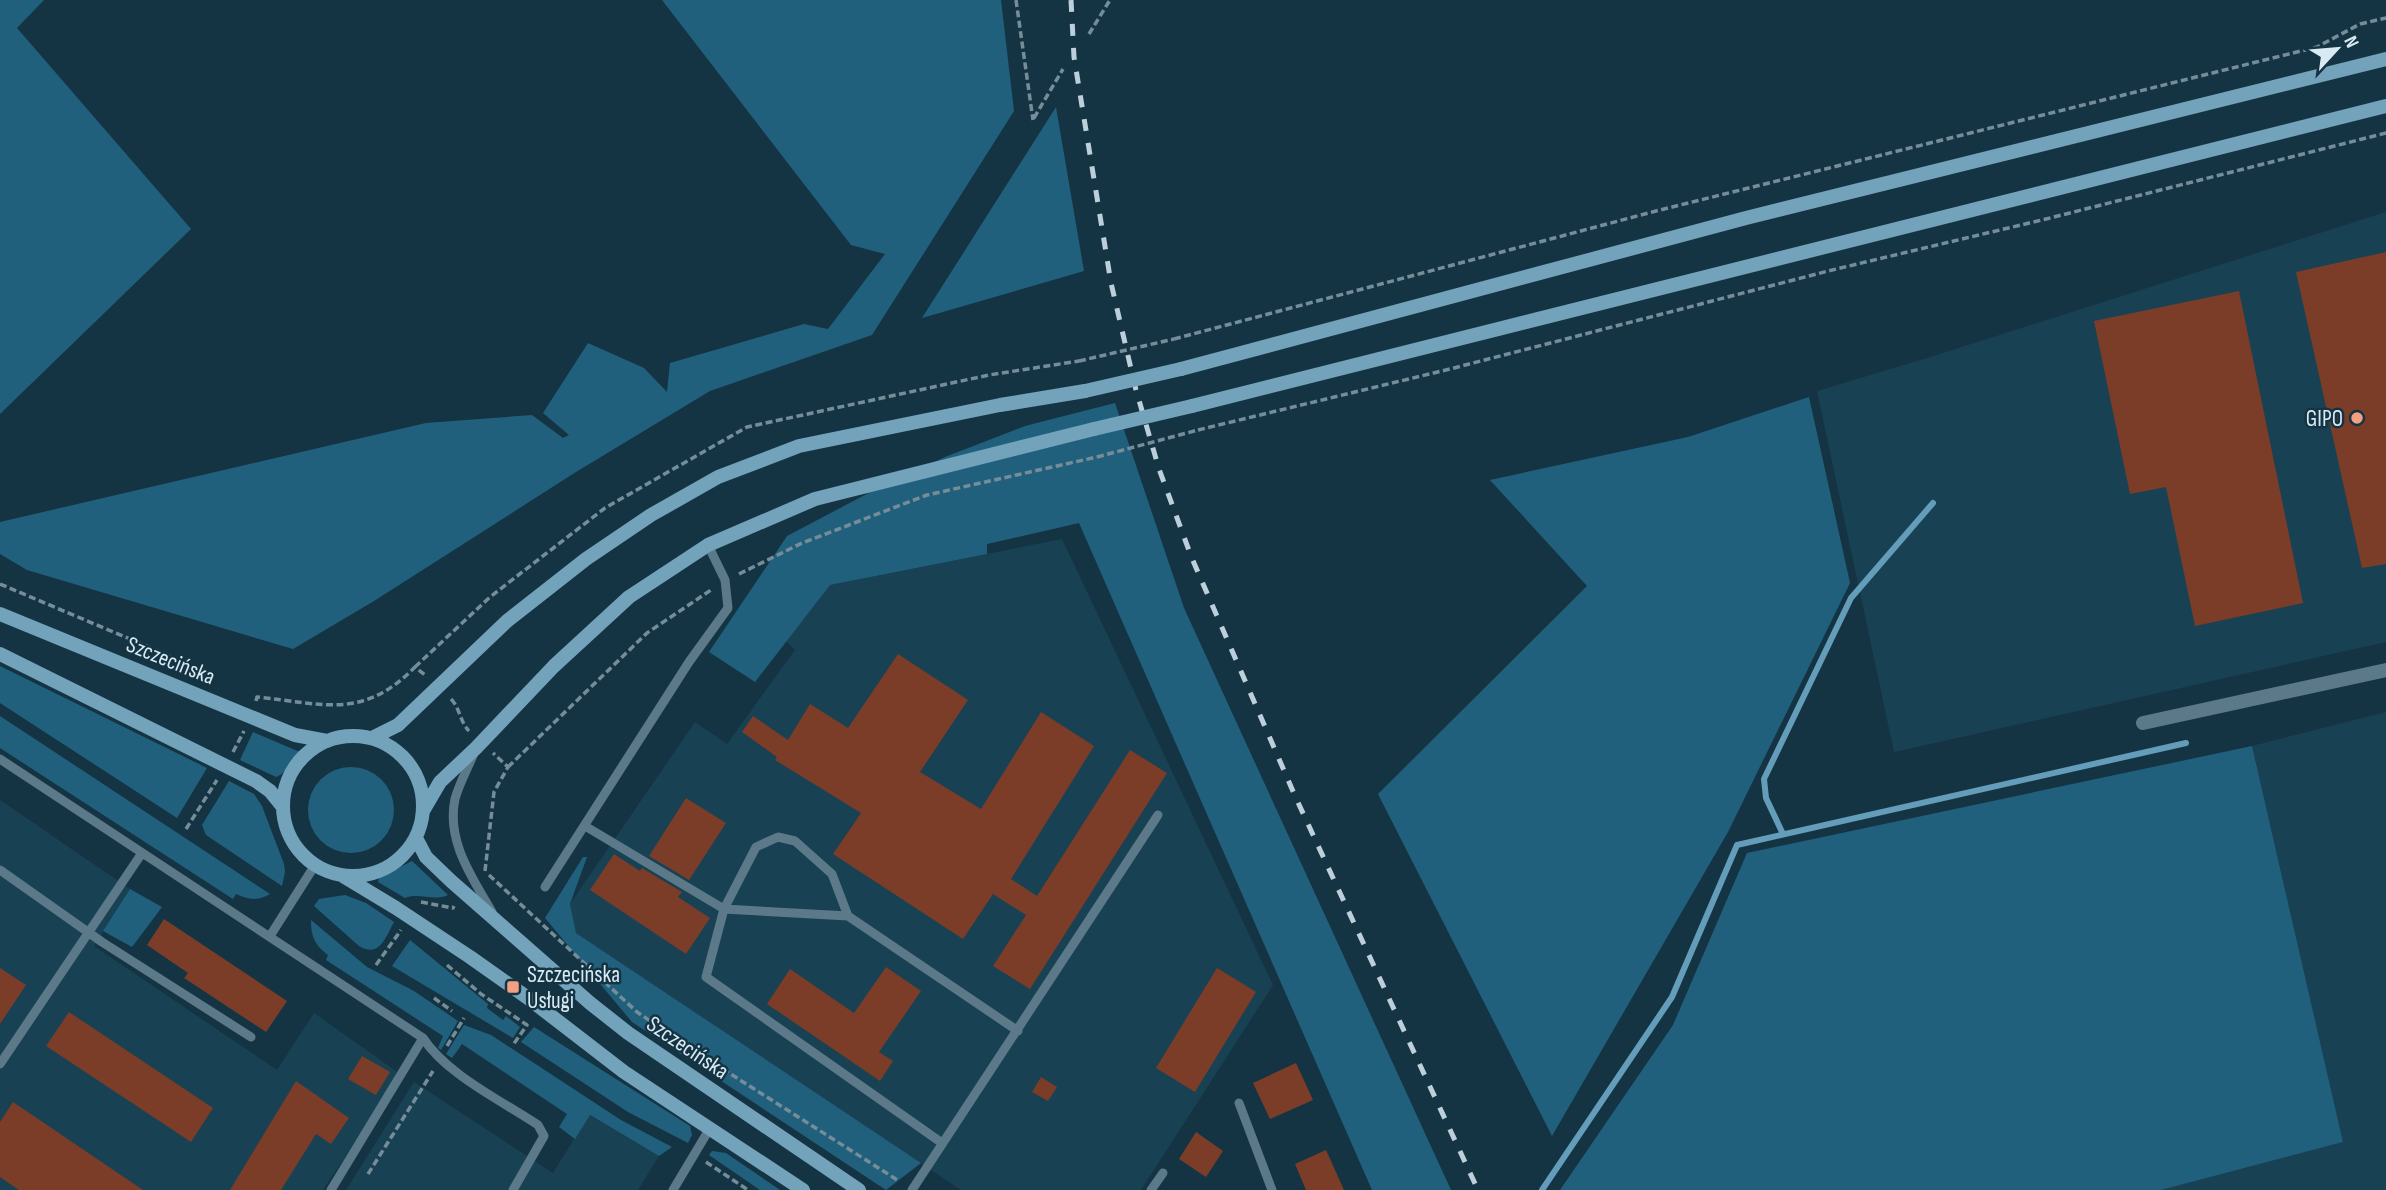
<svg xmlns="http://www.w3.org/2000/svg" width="2386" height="1190" viewBox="0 0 2386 1190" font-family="'Sofia Sans Condensed',sans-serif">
  <rect width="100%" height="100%" fill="#153443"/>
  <path fill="#194154" d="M2386,212V642L1894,752L1817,391L1924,359Z
    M1062,539L1273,985L1141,1190H961L576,933L570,904L695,722L727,744L795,650L786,641L830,585Z
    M2386,712V1190H2161L2343,1142L2252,746Z
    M0,800L130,889L94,946L277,1070L314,1013L400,1074L323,1190H0Z
    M414,1082L553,1173L589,1115L659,1156L638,1190H346Z"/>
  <path fill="#21607d" d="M0,0H44L17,28L191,229L0,414Z
    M662,0H1001L1014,111L872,335L710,391L576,472L374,601L293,649L27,570L0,554V522L426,423L532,415L563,438L569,435L543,413L588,343L644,368L667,392L670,363L804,324L828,329L885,254L851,245Z
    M1056,107L1084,271L922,318Z
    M1809,397L1850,583L1728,832L1552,1136L1378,794L1587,586L1490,480L1688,437Z
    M1115,403L1184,608L1451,1190H1372L1079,523L987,544V554L830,585L755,682L709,652L787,536L880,487L945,457L1025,426Z
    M0,666L207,768L177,818L0,703Z
    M0,716L270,894C257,901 249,900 236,894L233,899L0,748Z
    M253,732L300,752L282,774L276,777L240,760Z
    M2252,746L2343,1142L2161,1190H1560L1673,1025L1747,853Z
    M308 810a43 43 0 1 1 86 0a43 43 0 1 1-86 0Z
    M229,781L254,794L262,806L284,864L285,872L282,886L206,835L202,825Z
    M583,857H587L570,904L576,933L921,1163L886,1190L632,1022L545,918Z
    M412,861L448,895C434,902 419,892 405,898L378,882L379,878Z
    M130,889L162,907L132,947L103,931Z
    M345,895L366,903L394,922C385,938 380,958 359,946L314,906L319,899Z
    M311,920L367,967L414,991L458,1021L441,1050L438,1048L443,1036L326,960L328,955C315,945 311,937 311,920Z
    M410,940L488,1004L487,1008L503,1020L506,1016L520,1027L513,1038L392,966Z
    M464,1025L491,1035L621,1120L672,1147L659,1156L590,1115L575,1139L559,1127L567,1114L462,1044L452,1058L446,1054Z
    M534,1027L690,1126L692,1135L688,1143L628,1112L521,1042Z
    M712,1151L726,1153L780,1190H760L709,1155Z"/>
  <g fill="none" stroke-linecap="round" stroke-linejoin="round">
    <path stroke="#639dba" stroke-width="6" d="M1783,834L1766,798L1764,779L1851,598L1933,503
      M1542,1190L1672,997L1737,845L2186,743"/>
  </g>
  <path fill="#7b3d27" d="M2386,252V564L2362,568L2296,272Z
    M2239,291L2303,603L2195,626L2166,487L2130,494L2094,321Z
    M898,654L968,700L920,772L981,809L1041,712L1094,746L1011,879L1037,896L1130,750L1167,773L1030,989L993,966L1026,915L993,894L963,939L833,854L861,813L775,760L777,757L742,732L753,716L788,740L810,704L848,728Z
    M686,798L726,823L689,880L649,856Z
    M614,854L640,871L642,868L682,892L678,897L710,918L686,954L590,890Z
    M164,919L287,1001L266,1032L184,978L188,973L147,945Z
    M886,967L921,991L879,1052L893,1061L880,1081L767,1004L790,969L854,1013Z
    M0,968L26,985L0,1024Z
    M1217,968L1256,992L1195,1092L1156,1068Z
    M69,1012L213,1108L191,1142L46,1046Z
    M362,1056L390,1072L376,1095L348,1079Z
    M1296,1063L1313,1100L1270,1119L1253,1083Z
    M1041,1077L1057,1087L1048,1101L1032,1092Z
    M296,1081L349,1118L331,1144L316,1134L281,1190H230Z
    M13,1102L143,1190H19L0,1177V1122Z
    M1196,1132L1223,1151L1206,1177L1179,1159Z
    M1326,1150L1344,1190H1306L1295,1164Z"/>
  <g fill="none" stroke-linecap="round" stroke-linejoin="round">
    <path stroke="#758d99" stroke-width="3.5" stroke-dasharray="7 3.5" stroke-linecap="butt" d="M1016,0L1033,120
      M1089,34L1110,0
      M1034,118L1063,69
      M1174,339L1656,211L2317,47L2360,24L2386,18
      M1198,430L1450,369L1828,271L2046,219L2386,133
      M739,574L802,543L927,495L1097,457
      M0,584L163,653L205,677
      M415,667L490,597L605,508L747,427L989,375L1079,361
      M451,699C460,708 460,722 469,731
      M256,701L257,697C325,704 363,720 415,667L425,675
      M233,752L244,731
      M508,767L647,633L711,590
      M186,829L217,780
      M485,871L494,792L508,767L493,753
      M489,875L637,1012L696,1052L899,1181
      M421,902L453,908L454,906
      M376,965L401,930
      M447,965L481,994L527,1025L513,1045
      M434,998L452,1011
      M447,1046L464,1018
      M706,1162L748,1190
      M368,1174L433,1071"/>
    <path stroke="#5c7989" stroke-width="9" d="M474,753C468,768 459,784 455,799C446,841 472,877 492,912
      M0,759L423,1038C446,1074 502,1101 538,1125L544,1136L513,1190
      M585,826L724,909L706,977L942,1143
      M0,870L102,942L251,1037
      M545,887L689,662L728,608L725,580L708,545
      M848,916L832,874L795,841L778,837L756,847L724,909L848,916L1018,1031
      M270,936L315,865
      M0,1064L142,853
      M1239,1103L1272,1190
      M331,1190L423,1038
      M673,1190L710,1128
      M912,1190L1158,815
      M1151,1190L1163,1173"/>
    <path stroke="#5c7989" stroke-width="14" d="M2143,723L2386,670"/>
    <path stroke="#73a2bb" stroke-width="14" d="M1181,369L1746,218L2386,59
      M1192,406C1591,308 1988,205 2386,106
      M0,614L295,735L327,741
      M0,654L256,781L270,791L283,807
      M283 806a70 70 0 1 1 140 0a70 70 0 1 1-140 0Z
      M372,738L398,725L507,621L586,559L651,515L718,477L799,446L1000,405L1085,391
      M423,811L440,782L476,748L554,666L629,597L708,545L815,499L1094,429
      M416,838L426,857L451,881L590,1003L628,1033L859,1190
      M343,876L396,908L470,957L528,998L624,1072L803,1190"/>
    <path stroke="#bccfda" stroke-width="5" stroke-dasharray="12 12" stroke-linecap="butt" d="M1071,0L1074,57L1111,283L1136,390L1159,469L1191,556L1295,796L1478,1190"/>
    <path stroke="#758d99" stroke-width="3.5" stroke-dasharray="7 3.5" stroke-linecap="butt" d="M1079,361L1174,339
      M1097,457L1198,430"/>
    <path stroke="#73a2bb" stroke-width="14" d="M1085,391L1181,369
      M1094,429L1192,406"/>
  </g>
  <g fill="#f3a082" stroke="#153443" stroke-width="2.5">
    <circle cx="2357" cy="418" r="7"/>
    <rect x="506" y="980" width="14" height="14" rx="3.5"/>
  </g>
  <g text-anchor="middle" stroke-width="5" stroke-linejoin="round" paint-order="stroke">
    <g font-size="23" fill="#d9eaf4" stroke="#153443" text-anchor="end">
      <text x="2343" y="426">GIPO</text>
      <text x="527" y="982" text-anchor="start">Szczecińska<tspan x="527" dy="26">Usługi</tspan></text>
    </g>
    <g font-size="23" fill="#d9eaf4" stroke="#153443">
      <text transform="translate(171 660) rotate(22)" y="8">Szczecińska</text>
      <text transform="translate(688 1047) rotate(34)" y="8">Szczecińska</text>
    </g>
  </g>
  <g transform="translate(2337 49) rotate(64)" stroke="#153443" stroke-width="5" paint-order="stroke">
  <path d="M0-5L12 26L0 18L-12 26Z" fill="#d9eaf4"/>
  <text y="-10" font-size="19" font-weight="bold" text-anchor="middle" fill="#d9eaf4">N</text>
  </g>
</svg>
